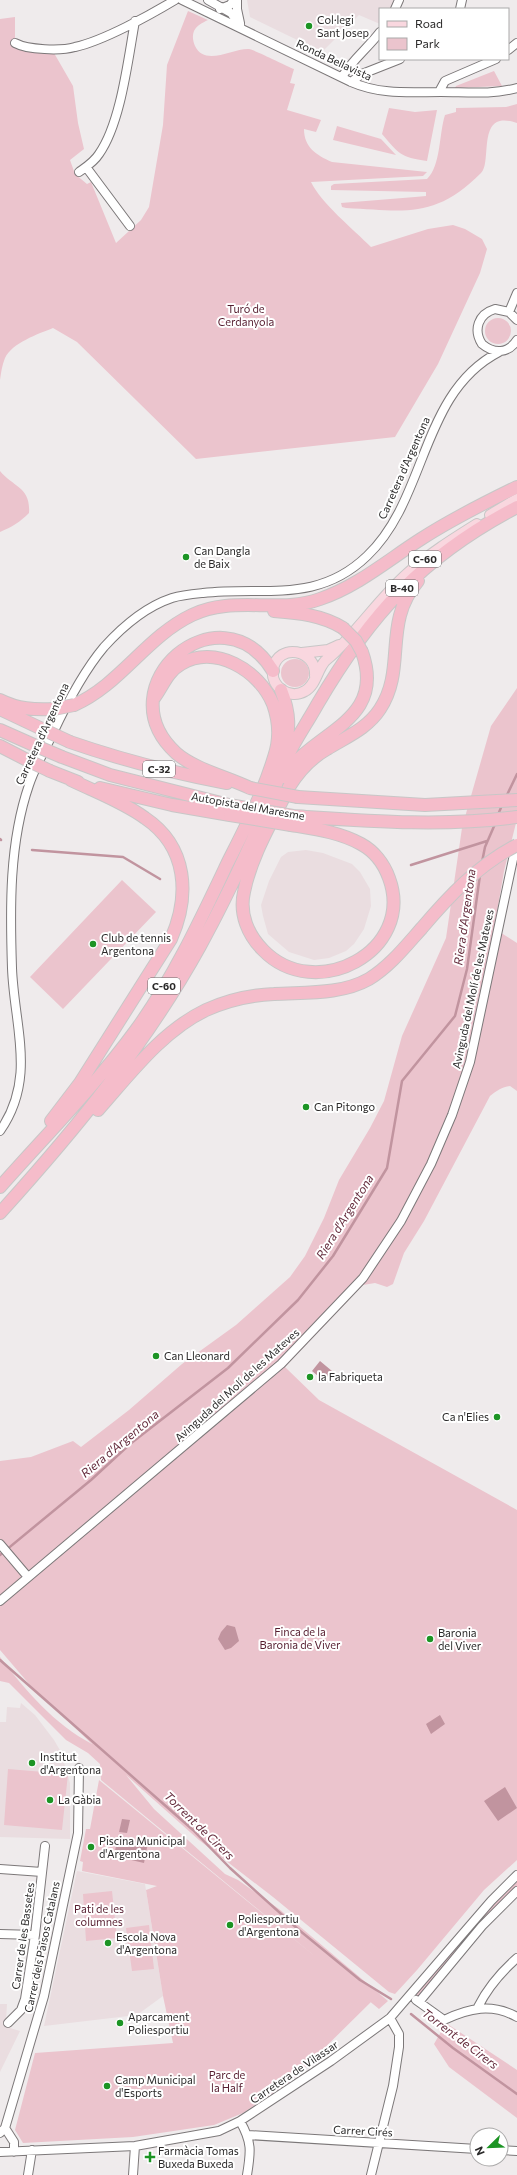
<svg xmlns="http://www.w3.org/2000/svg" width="517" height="2175" viewBox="0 0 517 2175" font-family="Commissioner,sans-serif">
  <rect width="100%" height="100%" fill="#efebec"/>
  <path fill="#eadde0" d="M247,0H394L390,9H380V24L359,15L322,52L250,17Z
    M306,850L323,853L352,864L360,872L370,889L371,906L364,929L354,944L346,951L329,958L314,960L289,952L268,934L263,916L261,905L269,881L281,857L288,852Z
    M21,1703L35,1715L54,1740L61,1752L70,1783V1839L0,1837V1722H6L7,1707L20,1708Z
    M77,1871L145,1884L163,1996L137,2015L44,2026Z
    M0,2004H7L6,2020L10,2028L20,2031L0,2072Z"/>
  <path fill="#ebc4cd" d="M188,11L208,20C202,23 197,25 194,31C192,36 193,41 195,46C205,67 233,48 249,49C255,50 286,66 294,69L290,83L295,84L287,110L321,120L316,132L304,129C304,147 316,155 332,162L427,172L423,176L311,182C321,203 353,229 371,247L428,229L453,225L465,229L482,239L487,249L480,273L438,364L395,437L196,459L77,342L53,328C38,334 12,343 5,358C2,365 1,373 0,380V19L15,17V40L12,44L20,50L29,49L54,53L73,86L78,123L84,149L70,160L75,174L87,184L91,182L116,243L141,220L149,207L163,125L167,65Z
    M494,71L502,86L455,88L456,86Z
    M517,104V123C475,108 493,162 481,173C435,219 406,211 346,208L342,207L341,203L415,197L426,196V192L331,190V186L334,184L427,179C441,166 439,133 445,115L456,112V108L506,107Z
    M389,108L415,112L437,110L427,161C400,157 399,154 382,134Z
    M337,126L381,139L396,155L333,140Z
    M485 331a13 13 0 1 1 26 0a13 13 0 1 1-26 0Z
    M0,471C13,487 31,487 29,513C20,522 12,527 0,532Z
    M281 673a14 14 0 1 1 28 0a14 14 0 1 1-28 0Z
    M517,688V819L504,871L494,930L498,931L517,943V1091L510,1086C502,1087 496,1091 490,1096L424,1221L404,1253L393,1284L387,1287L375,1283L363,1285L285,1367L319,1400L517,1510V1860L484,1890L417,1970L395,1994L389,1992L273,1897L199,1840L126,1775L154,1809L225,1874L238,1880L279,1909L388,2001L379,2009L101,1780L100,1764L88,1753L66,1740L9,1683L0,1681V1657C26,1691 54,1724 92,1744L30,1685L0,1650V1461L31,1457L73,1441L81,1447L129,1410L182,1364L236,1325L290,1277L305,1256L324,1218L339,1180L370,1128L384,1101L402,1036L446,938L462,828L467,810L491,726Z
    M122,880L156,912L63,1009L30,977Z
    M8,1769L68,1774L62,1830L4,1825Z
    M99,1780L371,2002L289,2083L243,2113L214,2125L133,2137L23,2143L15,2130L35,2053L173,2043L163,1996L146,1890L157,1886L82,1871L83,1862L80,1861L86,1829H90Z
    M517,1875V1891L419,2002L410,1997Z
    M112,1891L117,1938L86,1941L83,1894Z
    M149,1925L154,1969L132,1971L126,1928Z
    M446,2023L517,2070V2118L449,2067L434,2044Z"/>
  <path fill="#c1949f" d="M320,1361L332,1371L324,1381L312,1371Z
    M227,1625L235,1627L239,1641L231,1648L225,1650L218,1639L221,1632Z
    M440,1715L445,1724L431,1734L426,1724Z
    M505,1787L517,1808L498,1821L484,1801Z
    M122,1819L130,1820L127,1833L119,1832Z
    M118,1836L148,1843L144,1863L114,1856Z"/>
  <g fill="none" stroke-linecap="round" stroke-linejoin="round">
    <path stroke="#c1949f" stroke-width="2.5" d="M506,797L517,774
      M498,815L502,805
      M0,839L1,840
      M32,850L123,857L160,879
      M482,862L485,847L495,824
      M411,865L487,841
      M0,1555L91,1480L130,1444L228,1368L298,1300L333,1256L387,1168L402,1081L455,1016L467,969L480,875
      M0,1660L193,1830L230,1868L299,1930L360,1980L391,1999
      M411,2014L453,2048L517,2094"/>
    <defs>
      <path id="minor" d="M182,0L351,82C381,95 409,92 441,92C466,92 492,95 517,88
        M208,0L231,13L240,25
        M237,0V9L240,23
        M220,9L230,5L234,0
        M395,9L399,0
        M460,9L462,0
        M15,43C28,50 61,51 75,47C103,41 150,15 175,0
        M508,50L517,43
        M342,77C352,60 368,48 380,32
        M351,82L362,74L400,59
        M439,92L445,81L496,59
        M86,167L130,226
        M79,172C86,167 94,162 99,154C121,123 128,59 135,21
        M509,312L517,293
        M517,320L509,312L495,309C478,314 473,330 482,344C494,354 508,354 517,340
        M0,1131C37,1078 14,1026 12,968C10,908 9,843 29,785C35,767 45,750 53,733C67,703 83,672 104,647C123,626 145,607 172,598C182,595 193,594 203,593C265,586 317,604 367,556C428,498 420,393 499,352
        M0,1544L28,1577
        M0,1601L281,1364L363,1278L401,1221L431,1164L452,1115L470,1062L516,845
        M0,1869L42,1872
        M0,1934L35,1935
        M416,2000L444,2020C469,2008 492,2003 517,2017
        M419,2002L482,1926L517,1891
        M478,2007C488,1987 500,1973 517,1958
        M8,2023L21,2010L25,1999L35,1935L45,1846
        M240,2121C252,2142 251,2151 247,2175
        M5,2128L14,2142V2152
        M0,2133L5,2128L44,1996L78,1833L79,1768
        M248,2135L477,2149
        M501,2150L517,2151
        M0,2152L135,2146L219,2131L240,2121L331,2061L390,2018L491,1901L517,1875
        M28,2175L32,2150
        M133,2175L135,2146
        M371,2175L393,2086L399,2047V2034L390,2018"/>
      <path id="major" d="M490,515L517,499
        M302,653L328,650L339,645
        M315,676C317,649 278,642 273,669C270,687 290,700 305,691C316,685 317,670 325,661C329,657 334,654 338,649C363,624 382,596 408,573C429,554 453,539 477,524"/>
      <path id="highway" d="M274,611C299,613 322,615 343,628
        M281,690C290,713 291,731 282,754
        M0,700C18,709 34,710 54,709
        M74,705C120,685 146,637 192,615C232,595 279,614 320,599C358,586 388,560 421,539C452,519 484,503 517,487
        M0,709L40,728
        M0,730L36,746
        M70,742C122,760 173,773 227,783
        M0,746L29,761
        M62,757L110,775L229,805
        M50,771L78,782
        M284,777C313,730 387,723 362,652
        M100,788L172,805L230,815
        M250,788C227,777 194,769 176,753C103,686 220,585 273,671
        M298,797L425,805L517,800
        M293,816C368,821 443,827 517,817
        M291,825C315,829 339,832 361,844C374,851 384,864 389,878C416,951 315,1004 263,950C248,935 239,914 244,892C251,856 273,820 289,787C299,771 311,758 327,749C346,737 367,729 380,709C407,668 382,623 418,581
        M98,1110C130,1074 162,1031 206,1010C228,1000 250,995 274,994C304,992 341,995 369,979C389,967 405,947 421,929
        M51,1121L80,1083L171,939C190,896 188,847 145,818C123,802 96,792 71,780
        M0,1187C46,1135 95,1086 136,1030C173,979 200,921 227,864C244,830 263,794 274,757C280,740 279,721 273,704C259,670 215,644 181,664C167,672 163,686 154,698
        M0,1213C75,1130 146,1044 200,946C226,899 249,849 270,801C275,787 280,773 286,759C295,740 307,723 317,705C370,614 423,556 517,507"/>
    </defs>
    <use href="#minor" stroke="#7c7879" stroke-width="10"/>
    <use href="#major" stroke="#c8c7c7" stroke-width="12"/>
    <use href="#highway" stroke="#c8c7c7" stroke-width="14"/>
    <use href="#minor" stroke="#fff" stroke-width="8"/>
    <use href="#major" stroke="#f9d7df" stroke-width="10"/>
    <use href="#highway" stroke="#f5bcca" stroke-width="12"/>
    <defs>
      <path id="highway-bridge" d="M343,628L356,641L362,652
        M54,709L74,705
        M40,728L70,742
        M36,746L62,757
        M29,761L50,771
        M250,788L298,797
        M229,805L293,816
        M230,815L291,825
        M421,929C449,896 478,865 517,845"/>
    </defs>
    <use href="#highway-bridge" stroke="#c8c7c7" stroke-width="14" stroke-linecap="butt"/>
    <use href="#highway-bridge" stroke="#f5bcca" stroke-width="12"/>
  </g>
  <g fill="#1c9424" stroke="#fff" stroke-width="1.5">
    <circle cx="309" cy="26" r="4"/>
    <circle cx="186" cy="557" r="4"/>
    <circle cx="93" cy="944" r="4"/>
    <circle cx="306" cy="1107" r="4"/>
    <circle cx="156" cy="1356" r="4"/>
    <circle cx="310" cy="1377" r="4"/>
    <circle cx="497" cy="1417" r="4"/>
    <circle cx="430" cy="1639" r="4"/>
    <circle cx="32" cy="1763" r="4"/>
    <circle cx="50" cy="1800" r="4"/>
    <circle cx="91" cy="1847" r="4"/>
    <circle cx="230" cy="1925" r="4"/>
    <circle cx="108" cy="1943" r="4"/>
    <circle cx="120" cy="2023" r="4"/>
    <circle cx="107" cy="2086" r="4"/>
    <path d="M148 2151h4v4h4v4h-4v4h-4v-4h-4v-4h4z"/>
  </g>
  <g text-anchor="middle" stroke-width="4" stroke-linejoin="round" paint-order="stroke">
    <g fill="#fff" stroke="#6a6969" stroke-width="1">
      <rect x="409" y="551" width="32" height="16" rx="3"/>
      <rect x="386" y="580" width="32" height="16" rx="3"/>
      <rect x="143" y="761" width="32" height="16" rx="3"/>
      <rect x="148" y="978" width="32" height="16" rx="3"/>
    </g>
    <g font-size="10" font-weight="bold" fill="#2a2929">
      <text x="425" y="563">C-60</text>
      <text x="402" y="592">B-40</text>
      <text x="159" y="773">C-32</text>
      <text x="164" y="990">C-60</text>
    </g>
    <g font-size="11" fill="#2a2929" stroke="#fff" text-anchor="start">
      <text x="317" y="24">Col·legi<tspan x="317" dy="13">Sant Josep</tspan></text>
      <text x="194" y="555">Can Dangla<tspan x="194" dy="13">de Baix</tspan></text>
      <text x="101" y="942">Club de tennis<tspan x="101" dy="13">Argentona</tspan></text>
      <text x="314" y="1111">Can Pitongo</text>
      <text x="164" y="1360">Can Lleonard</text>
      <text x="318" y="1381">la Fabriqueta</text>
      <text x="489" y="1421" text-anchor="end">Ca n'Elies</text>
      <text x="438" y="1637">Baronia<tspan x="438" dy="13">del Viver</tspan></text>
      <text x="40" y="1761">Institut<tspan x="40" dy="13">d'Argentona</tspan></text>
      <text x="58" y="1804">La Gàbia</text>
      <text x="99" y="1845">Piscina Municipal<tspan x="99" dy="13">d'Argentona</tspan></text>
      <text x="238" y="1923">Poliesportiu<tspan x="238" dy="13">d'Argentona</tspan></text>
      <text x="116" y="1941">Escola Nova<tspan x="116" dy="13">d'Argentona</tspan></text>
      <text x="128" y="2021">Aparcament<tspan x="128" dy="13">Poliesportiu</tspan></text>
      <text x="115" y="2084">Camp Municipal<tspan x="115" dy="13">d'Esports</tspan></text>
      <text x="158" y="2155">Farmàcia Tomas<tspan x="158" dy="13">Buxeda Buxeda</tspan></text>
    </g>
    <g font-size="11" fill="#2a2929" stroke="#fff">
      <text transform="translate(334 60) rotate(25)" y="4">Ronda Bellavista</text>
      <text transform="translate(404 468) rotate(-66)" y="4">Carretera d'Argentona</text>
      <text transform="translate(42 734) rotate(-65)" y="4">Carretera d'Argentona</text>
      <text transform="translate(248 806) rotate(10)" y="4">Autopista del Maresme</text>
      <text transform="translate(473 989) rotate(-78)" y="4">Avinguda del Molí de les Mateves</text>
      <text transform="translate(237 1385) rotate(-42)" y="4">Avinguda del Molí de les Mateves</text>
      <text transform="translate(23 1936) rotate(-82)" y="4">Carrer de les Bassetes</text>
      <text transform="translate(42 1947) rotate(-78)" y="4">Carrer dels Països Catalans</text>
      <text transform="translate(294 2072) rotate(-34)" y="4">Carretera de Vilassar</text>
      <text transform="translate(363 2131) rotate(3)" y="4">Carrer Cirés</text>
    </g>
    <g font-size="11" fill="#551d2f" stroke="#fff">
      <text x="246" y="313">Turó de<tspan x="246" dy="13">Cerdanyola</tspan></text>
      <text x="300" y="1636">Finca de la<tspan x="300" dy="13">Baronia de Viver</tspan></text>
      <text x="99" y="1913">Pati de les<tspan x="99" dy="13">columnes</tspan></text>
      <text x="227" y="2079">Parc de<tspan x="227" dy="13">la Half</tspan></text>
    </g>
    <g font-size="12" font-style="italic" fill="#642b3c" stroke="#fff">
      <text transform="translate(465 917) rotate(-82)" y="4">Riera d'Argentona</text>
      <text transform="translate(345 1217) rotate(-58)" y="4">Riera d'Argentona</text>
      <text transform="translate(120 1444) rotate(-40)" y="4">Riera d'Argentona</text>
      <text transform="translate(199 1826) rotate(44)" y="4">Torrent de Cirers</text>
      <text transform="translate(460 2039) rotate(37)" y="4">Torrent de Cirers</text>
    </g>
  </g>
  <rect x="379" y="8" width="130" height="52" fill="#ffffff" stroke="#aaa9a9"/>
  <rect x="387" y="21" width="20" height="6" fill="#f9d7df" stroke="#aaa9a9"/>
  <text x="415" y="28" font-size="12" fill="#2a2929">Road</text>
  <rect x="387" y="38" width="20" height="12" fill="#ebc4cd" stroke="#aaa9a9"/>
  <text x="415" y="48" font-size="12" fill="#2a2929">Park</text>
  <g transform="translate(489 2147) rotate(247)"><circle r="19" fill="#ffffff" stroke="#aaa9a9"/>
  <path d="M0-3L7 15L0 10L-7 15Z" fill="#1c9424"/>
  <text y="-6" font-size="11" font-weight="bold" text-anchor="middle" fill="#2a2929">N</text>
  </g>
</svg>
